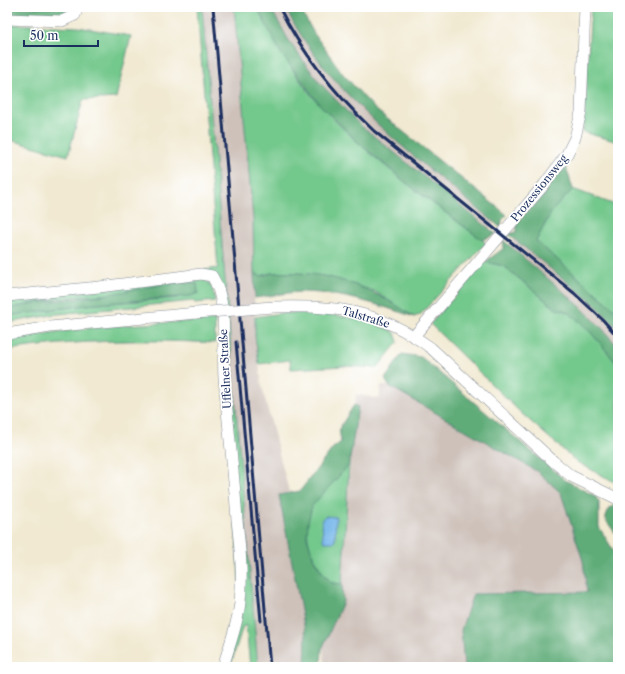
<svg xmlns="http://www.w3.org/2000/svg" width="625" height="674" viewBox="0 0 625 674" font-family="'Libre Caslon Text',serif">
  <rect width="100%" height="100%" fill="#fff"/>
  <filter id="ink" filterUnits="userSpaceOnUse"><feTurbulence type="fractalNoise" baseFrequency=".025" numOctaves="2"/><feDisplacementMap in="SourceGraphic" scale="8" xChannelSelector="R" yChannelSelector="G"/><feConvolveMatrix kernelMatrix="1 2 1 2 8 2 1 2 1" color-interpolation-filters="sRGB"/></filter>
  <filter id="wash" filterUnits="userSpaceOnUse"><feTurbulence type="fractalNoise" baseFrequency=".012" numOctaves="4" result="noise"/><feDisplacementMap in="SourceGraphic" scale="16" xChannelSelector="R" yChannelSelector="G"/><feGaussianBlur stdDeviation="0.9" result="paint"/><feColorMatrix in="noise" values="0 0 0 0 0 0 0 0 0 0 0 0 0 0 0 0 0 1.4 0 .05"/><feComposite in="paint" operator="in"/></filter>
  <g filter="url(#wash)">
    <rect width="100%" height="100%" fill="#f1e9d1"/>
    <path fill="#cec1ba" d="M202,7H234L253,219L255,336L262,387L289,492L279,495L306,636L305,667H258Z
      M270,7H285L316,57L350,97L391,135L494,223L490,228L360,125L319,82L291,44Z
      M514,239L594,304L618,329V347L580,306L510,245Z
      M381,386H389L538,472L548,480L561,493L583,561L587,592L473,594L461,630L464,667H325L322,630L342,565L356,394L379,399Z"/>
    <path fill="#73c88c" stroke="#477c75" d="M197,7H202L258,667H250L246,626H243L230,667H226L241,610L221,289L204,270L218,268Z
      M234,7H257C275,41 294,77 321,106C369,158 429,200 486,243L420,315L414,317L374,291L330,278L298,273H271L260,276L254,272L253,219Z
      M591,7H618V142L583,132Z
      M7,24L78,27L131,36L116,98L83,100L68,156L7,139Z
      M573,189L618,206V312L536,241L552,211Z
      M485,262L504,266L556,309C575,308 606,351 618,365V484L577,462L520,412L430,324Z
      M203,279C212,283 214,292 215,301L195,303L193,301L57,314L7,323V316L86,305L178,298C152,297 126,294 101,295C70,296 38,301 8,309L7,299Z
      M281,313C322,312 353,315 391,330L395,333L398,342L377,368L345,366L291,369L290,360L259,364L255,336V317Z
      M215,320V343C146,339 75,340 7,350V340C76,326 146,324 215,320Z
      M349,465L342,584L332,583C312,563 301,535 311,507C315,498 341,472 349,465Z"/>
    <path fill="#5eac78" stroke="#3c6e6b" d="M7,7L70,8L63,18L7,15Z
      M257,7H270L291,44L319,82L360,125L496,234L482,240L409,185L359,143L320,105L280,52Z
      M285,7H299L315,35L343,74L375,109L507,215L502,220L501,228C425,164 330,98 285,7Z
      M565,164L573,189L552,211L536,241L618,312V329L594,304L508,234L516,232L517,224Z
      M503,240L580,306L601,327L618,347V365C606,351 575,308 556,309L504,266L485,262L504,248Z
      M254,272L260,276C264,276 267,274 272,273C279,272 289,273 296,273C339,274 379,292 414,317C377,304 342,293 303,292C287,292 271,296 255,298Z
      M179,282L197,283L198,293L191,296L86,305L7,316V308L8,309L35,303L103,295Z
      M402,354L421,357L565,480L595,496L599,502V527L618,558V667H464L461,630L473,594L587,592L583,561L561,493L538,472L389,386L385,379Z
      M354,405L358,407L349,465L312,506L308,522L307,537L314,560L324,575L332,583L342,584L343,602L322,649L321,667H305L306,636L279,495L300,491L333,448L341,442L339,429Z
      M615,505L618,506V537L605,519L609,508Z"/>
    <path fill="#75b6ea" stroke="#4872a4" d="M325,516L336,517L335,540L334,542H325L323,540L322,519Z"/>
  </g>
  <g filter="url(#ink)">
    <g fill="none" stroke-linecap="round" stroke-linejoin="round">
      <defs>
        <path id="minor" d="M7,19L62,21L75,15L78,7
          M7,296L99,287L201,274L212,276C229,302 222,348 224,378C228,425 234,473 237,520C240,547 243,575 240,602C238,624 229,646 223,667
          M273,307C335,305 379,310 431,348L553,461L571,476L618,499
          M7,334L50,327L196,313
          M414,336L544,185L567,154L575,138L581,112L585,7"/>
      </defs>
      <use href="#minor" stroke="#868c98" stroke-width="12"/>
      <use href="#minor" stroke="#fff" stroke-width="11"/>
      <path stroke="#1b2f5e" stroke-width="3" d="M213,7L270,667
        M279,7C303,55 336,95 374,131L574,293L603,320L618,337
        M236,342L261,621"/>
      <defs>
        <path id="minor-bridge" d="M196,313L273,307"/>
      </defs>
      <use href="#minor-bridge" stroke="#868c98" stroke-width="12" stroke-linecap="butt"/>
      <use href="#minor-bridge" stroke="#fff" stroke-width="11"/>
    </g>
  </g>
  <g text-anchor="middle" stroke-width="3.5" stroke-linejoin="round" paint-order="stroke">
    <g font-size="11" fill="#1b2f5e" stroke="#fff">
      <text transform="translate(539 188) rotate(-51)" y="4">Prozessionsweg</text>
      <text transform="translate(366 317) rotate(17)" y="4">Talstraße</text>
      <text transform="translate(225 369) rotate(-93)" y="4">Uffelner Straße</text>
    </g>
  </g>
  <rect width="625" height="674" fill="none" stroke="#fff" stroke-width="24"/>
  <path d="M24 40v6h74v-6" fill="none" stroke="#1b2f5e" stroke-width="2"/>
  <text x="30" y="40" font-size="12" fill="#1b2f5e" stroke="#ffffff" stroke-width="3" paint-order="stroke">50 m</text>
</svg>
